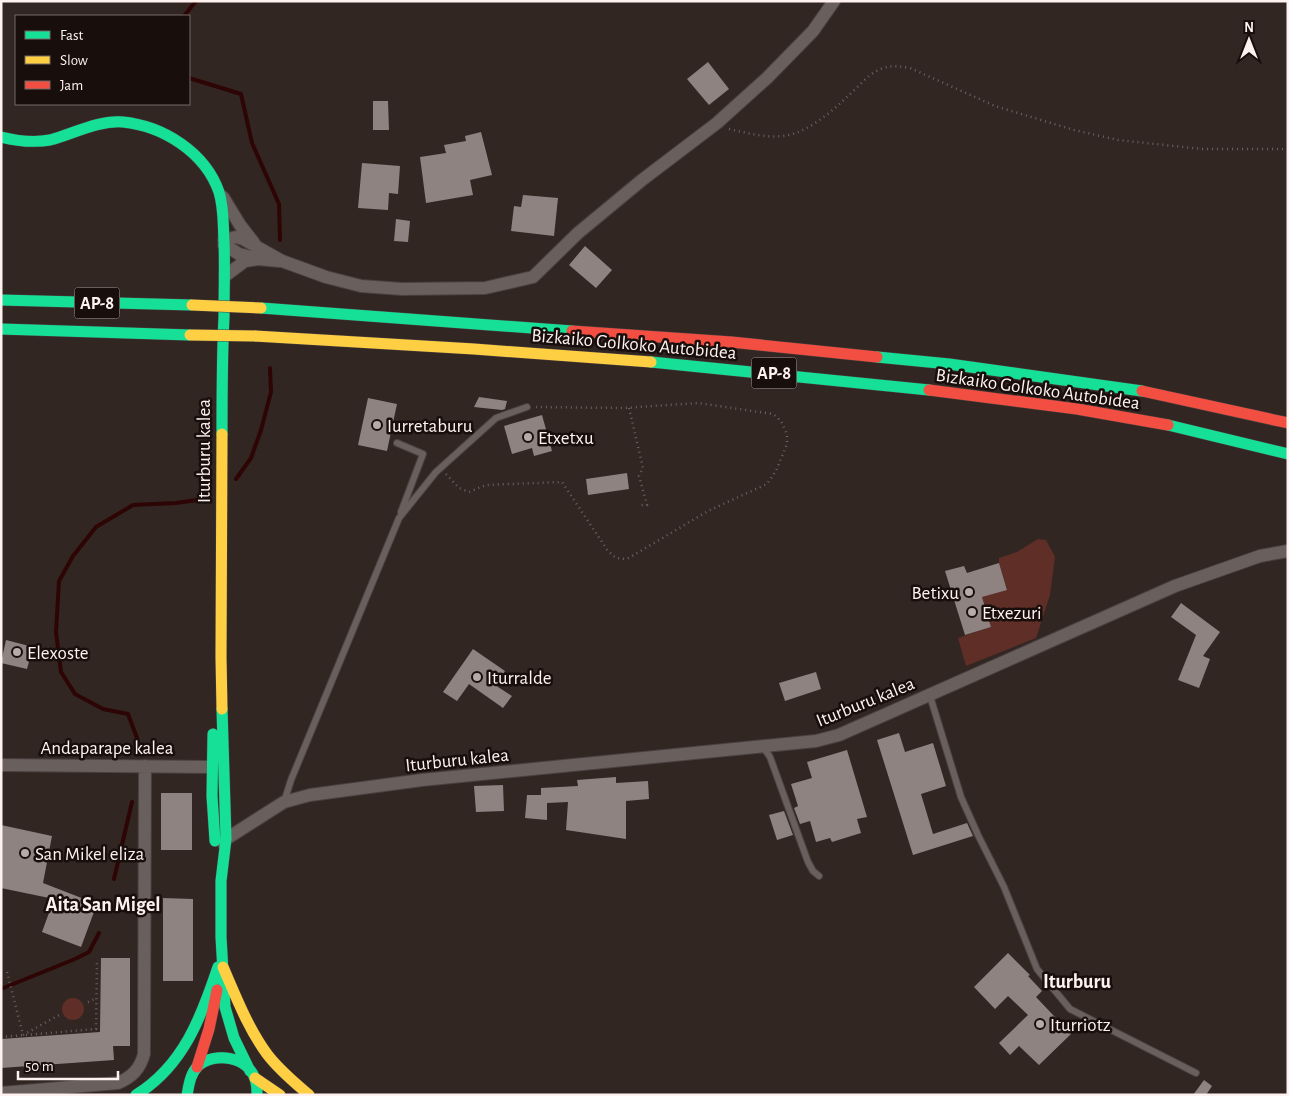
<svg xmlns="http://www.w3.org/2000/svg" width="1289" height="1096" viewBox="0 0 1289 1096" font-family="'Alegreya Sans',sans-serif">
  <rect width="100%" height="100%" fill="#322623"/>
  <path fill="#5f2e26" d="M1038,539L1046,540L1055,557L1050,595L1036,638L966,666L958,638L991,627L982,597L1007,589L999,563V558L1017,552Z
    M62 1009a11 11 0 1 1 22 0a11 11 0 1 1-22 0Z"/>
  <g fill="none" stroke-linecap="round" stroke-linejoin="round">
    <path stroke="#2d0504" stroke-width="4" d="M184,16L196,1
      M189,78L241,94L252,143L279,204L280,240
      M236,479L251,458L261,430L271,392L270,368
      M137,738L128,714L103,709L75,694L61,672L56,632L59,581L73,556L96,527L133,505L176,503L205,499
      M114,879L132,802
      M1,989L75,959L89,952L99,933"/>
  </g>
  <path fill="#8e8380" d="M708,62L729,89L709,105L687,79Z
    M373,101H388L389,130H373Z
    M481,132L492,175L470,180L473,195L426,203L420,157L446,153L444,145L466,141L465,136Z
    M362,163L400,166L398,194L389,193L388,210L358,208Z
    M523,195L558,198L554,236L511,231L514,206L521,207Z
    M396,219L410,221L408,242L394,241Z
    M585,246L612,270L596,288L569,265Z
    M479,397L507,401L505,409L502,410L474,407Z
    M368,398L397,404L387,451L358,445Z
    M542,415L552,451L534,456L532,448L512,454L504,426Z
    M627,473L629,489L588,495L586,479Z
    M999,563L1007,590L982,597L991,627L965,635L945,571L964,566L967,573Z
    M1181,603L1220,632L1203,656L1210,659L1199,688L1178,680L1196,635L1171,617Z
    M6,640L33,647L27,669L1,663Z
    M473,649L505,671L495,685L512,696L503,708L469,684L457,701L443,692Z
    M816,672L821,689L785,701L779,683Z
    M899,733L905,752L933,743L946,786L921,794L933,834L967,823L973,836L913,855L877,740Z
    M847,750L867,817L857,819L861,833L832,842L830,838L816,842L810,821L800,824L794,808L798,806L791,784L812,778L807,762Z
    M616,777V783L648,781L649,799L626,801V839L566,830L568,802L547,803V820L525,818L527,795H541V788L578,786L577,780Z
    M503,785L504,811L476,812L474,786Z
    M161,793H192V850H161Z
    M784,811L793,835L777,840L769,815Z
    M1,825L52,836L43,883L97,904L81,947L42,932L54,899L1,888Z
    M163,898L193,899V981H163Z
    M1008,953L1030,975L1028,976L1042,991L1036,997L1071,1034L1039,1065L1019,1046L1010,1055L999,1043L1028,1015L1008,996L995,1009L974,987Z
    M101,958H130V1046H113L114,1060L1,1068V1039L100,1032Z
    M1204,1080L1212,1086L1206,1095H1193Z"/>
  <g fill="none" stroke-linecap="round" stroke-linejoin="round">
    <defs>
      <path id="lane" d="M397,443L423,454L401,512
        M930,696L961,797L978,835L1004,887L1037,969L1070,1009L1196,1073
        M763,747L770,757L808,862L813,871L819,876
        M284,802L291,780L399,518L436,472L496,418L527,407"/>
      <path id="street" d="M223,197L240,225L254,243
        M224,240L236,237L243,239L282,261L326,277L361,286L402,289L485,288L533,277L578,233L642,180L717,123L767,78L813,31L834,1
        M224,245L239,254L255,258
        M225,276L245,261L258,259L279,261
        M1,765L212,767
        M224,844L226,839L284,802L310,795L422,780L816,741L839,735L1175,586L1260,556L1288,551
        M1,1093L118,1083C132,1077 140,1069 144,1054L145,766"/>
      <path id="fast" d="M1,137C17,141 33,143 50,140C73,134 98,120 123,122C163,126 205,152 219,192C224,208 223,224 224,241C225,266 224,291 224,317C222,356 222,395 222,434
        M1,300L192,305
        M261,308L572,331
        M1,329L190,335
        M877,357L949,364L1142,391
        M651,362L929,390
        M1168,425L1288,454
        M222,709L226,839L221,881V937L225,1007L234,1038L250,1071
        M213,734L212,796L215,841
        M136,1095C183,1066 201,1018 218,967
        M187,1095C189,1085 190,1074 198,1066C215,1051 248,1057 255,1079C257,1084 257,1090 257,1095"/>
      <path id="slow" d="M255,336L474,349L651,362
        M222,434L221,657L222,709
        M223,967C236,997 248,1028 267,1054C279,1070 294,1082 309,1095
        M255,1078L280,1095"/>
      <path id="jam" d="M572,331L731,342L877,357
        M929,390L1077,409L1168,425
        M1142,391L1288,423
        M197,1067L209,1029L217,990"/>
    </defs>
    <use href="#lane" stroke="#4a413f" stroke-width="8"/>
    <use href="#street" stroke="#4a413f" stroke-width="14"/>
    <use href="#fast" stroke="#4a413f" stroke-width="12"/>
    <use href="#slow" stroke="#4a413f" stroke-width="12"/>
    <use href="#jam" stroke="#4a413f" stroke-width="12"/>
    <path stroke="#6c6261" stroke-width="2.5" stroke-dasharray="1 4" stroke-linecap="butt" d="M729,129C747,133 765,138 783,136C816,132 847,96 870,75C885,65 893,65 910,68L995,106L1074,130L1118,140L1202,149H1288
      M629,408L643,468L639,476L647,505H641
      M446,474L459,488L469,492L486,485L562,482L608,551L616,558L627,559L708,511L767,484L776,471L787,444V434L781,421L773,414L698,403L623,408L536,407
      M7,972L23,1035L59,1015
      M88,1002L97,998
      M1,1037L96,1029L97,960"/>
    <use href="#lane" stroke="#695f5d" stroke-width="6"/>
    <use href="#street" stroke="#695f5d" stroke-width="12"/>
    <use href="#fast" stroke="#16e098" stroke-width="11"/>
    <use href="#slow" stroke="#ffcf43" stroke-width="11"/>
    <use href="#jam" stroke="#f24e42" stroke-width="11"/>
    <defs>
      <path id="slow-bridge" d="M192,305L261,308
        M190,335L255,336"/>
    </defs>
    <use href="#slow-bridge" stroke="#4a413f" stroke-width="12" stroke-linecap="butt"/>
    <use href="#slow-bridge" stroke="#ffcf43" stroke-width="11"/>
  </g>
  <g fill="#b7aaa8" stroke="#180e0c" stroke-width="2">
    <circle cx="377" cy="425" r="5"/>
    <circle cx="528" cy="437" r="5"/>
    <circle cx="969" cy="592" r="5"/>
    <circle cx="972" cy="612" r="5"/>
    <circle cx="17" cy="652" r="5"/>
    <circle cx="477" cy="677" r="5"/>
    <circle cx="25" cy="853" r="5"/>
    <circle cx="1040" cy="1024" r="5"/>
  </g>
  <g text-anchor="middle" stroke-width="5" stroke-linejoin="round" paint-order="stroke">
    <g fill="#180e0c" stroke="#b9adab" stroke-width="1">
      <rect x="74.5" y="287.5" width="45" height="31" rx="4"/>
      <rect x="751.5" y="357.5" width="45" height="31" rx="4"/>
    </g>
    <g font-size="18" font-weight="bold" fill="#fef1ef">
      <text x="97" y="309">AP-8</text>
      <text x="774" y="379">AP-8</text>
    </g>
    <g font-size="19" fill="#fef1ef" stroke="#180e0c">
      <text transform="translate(634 343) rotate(5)" y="7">Bizkaiko Golkoko Autobidea</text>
      <text transform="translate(1038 388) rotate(8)" y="7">Bizkaiko Golkoko Autobidea</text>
      <text transform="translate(203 451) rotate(-90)" y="7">Iturburu kalea</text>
      <text transform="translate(865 701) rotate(-22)" y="7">Iturburu kalea</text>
      <text x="107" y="754">Andaparape kalea</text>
      <text transform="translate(457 759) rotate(-6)" y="7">Iturburu kalea</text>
    </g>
    <g font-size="19" fill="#fef1ef" stroke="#180e0c" text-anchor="start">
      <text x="387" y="432">Iurretaburu</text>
      <text x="538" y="444">Etxetxu</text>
      <text x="959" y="599" text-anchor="end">Betixu</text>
      <text x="982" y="619">Etxezuri</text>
      <text x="27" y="659">Elexoste</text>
      <text x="487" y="684">Iturralde</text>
      <text x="35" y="860">San Mikel eliza</text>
      <text x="1050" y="1031">Iturriotz</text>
    </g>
    <g font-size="20" font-weight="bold" fill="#fef1ef" stroke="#180e0c">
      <text x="103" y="911">Aita San Migel</text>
      <text x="1077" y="988">Iturburu</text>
    </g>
  </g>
  <rect width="1289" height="1096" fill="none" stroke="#fef1ef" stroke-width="5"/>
  <rect x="15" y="15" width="175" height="90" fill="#180e0c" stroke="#746967"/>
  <rect x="25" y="31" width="25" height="8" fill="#16e098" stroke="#746967"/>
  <text x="60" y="40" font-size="15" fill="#fef1ef">Fast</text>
  <rect x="25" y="56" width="25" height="8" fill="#ffcf43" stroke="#746967"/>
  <text x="60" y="65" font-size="15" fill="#fef1ef">Slow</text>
  <rect x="25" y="81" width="25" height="8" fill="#f24e42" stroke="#746967"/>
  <text x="60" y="90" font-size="15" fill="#fef1ef">Jam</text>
  <g transform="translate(1249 40)" stroke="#180e0c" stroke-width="4" paint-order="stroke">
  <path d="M0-4L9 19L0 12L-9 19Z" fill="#fef1ef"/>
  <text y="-8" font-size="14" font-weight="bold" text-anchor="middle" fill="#fef1ef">N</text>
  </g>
  <path d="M18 1071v8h100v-8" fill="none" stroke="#fef1ef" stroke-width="2.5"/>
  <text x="25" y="1071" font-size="15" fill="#fef1ef" stroke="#180e0c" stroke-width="4" paint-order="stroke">50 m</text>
</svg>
